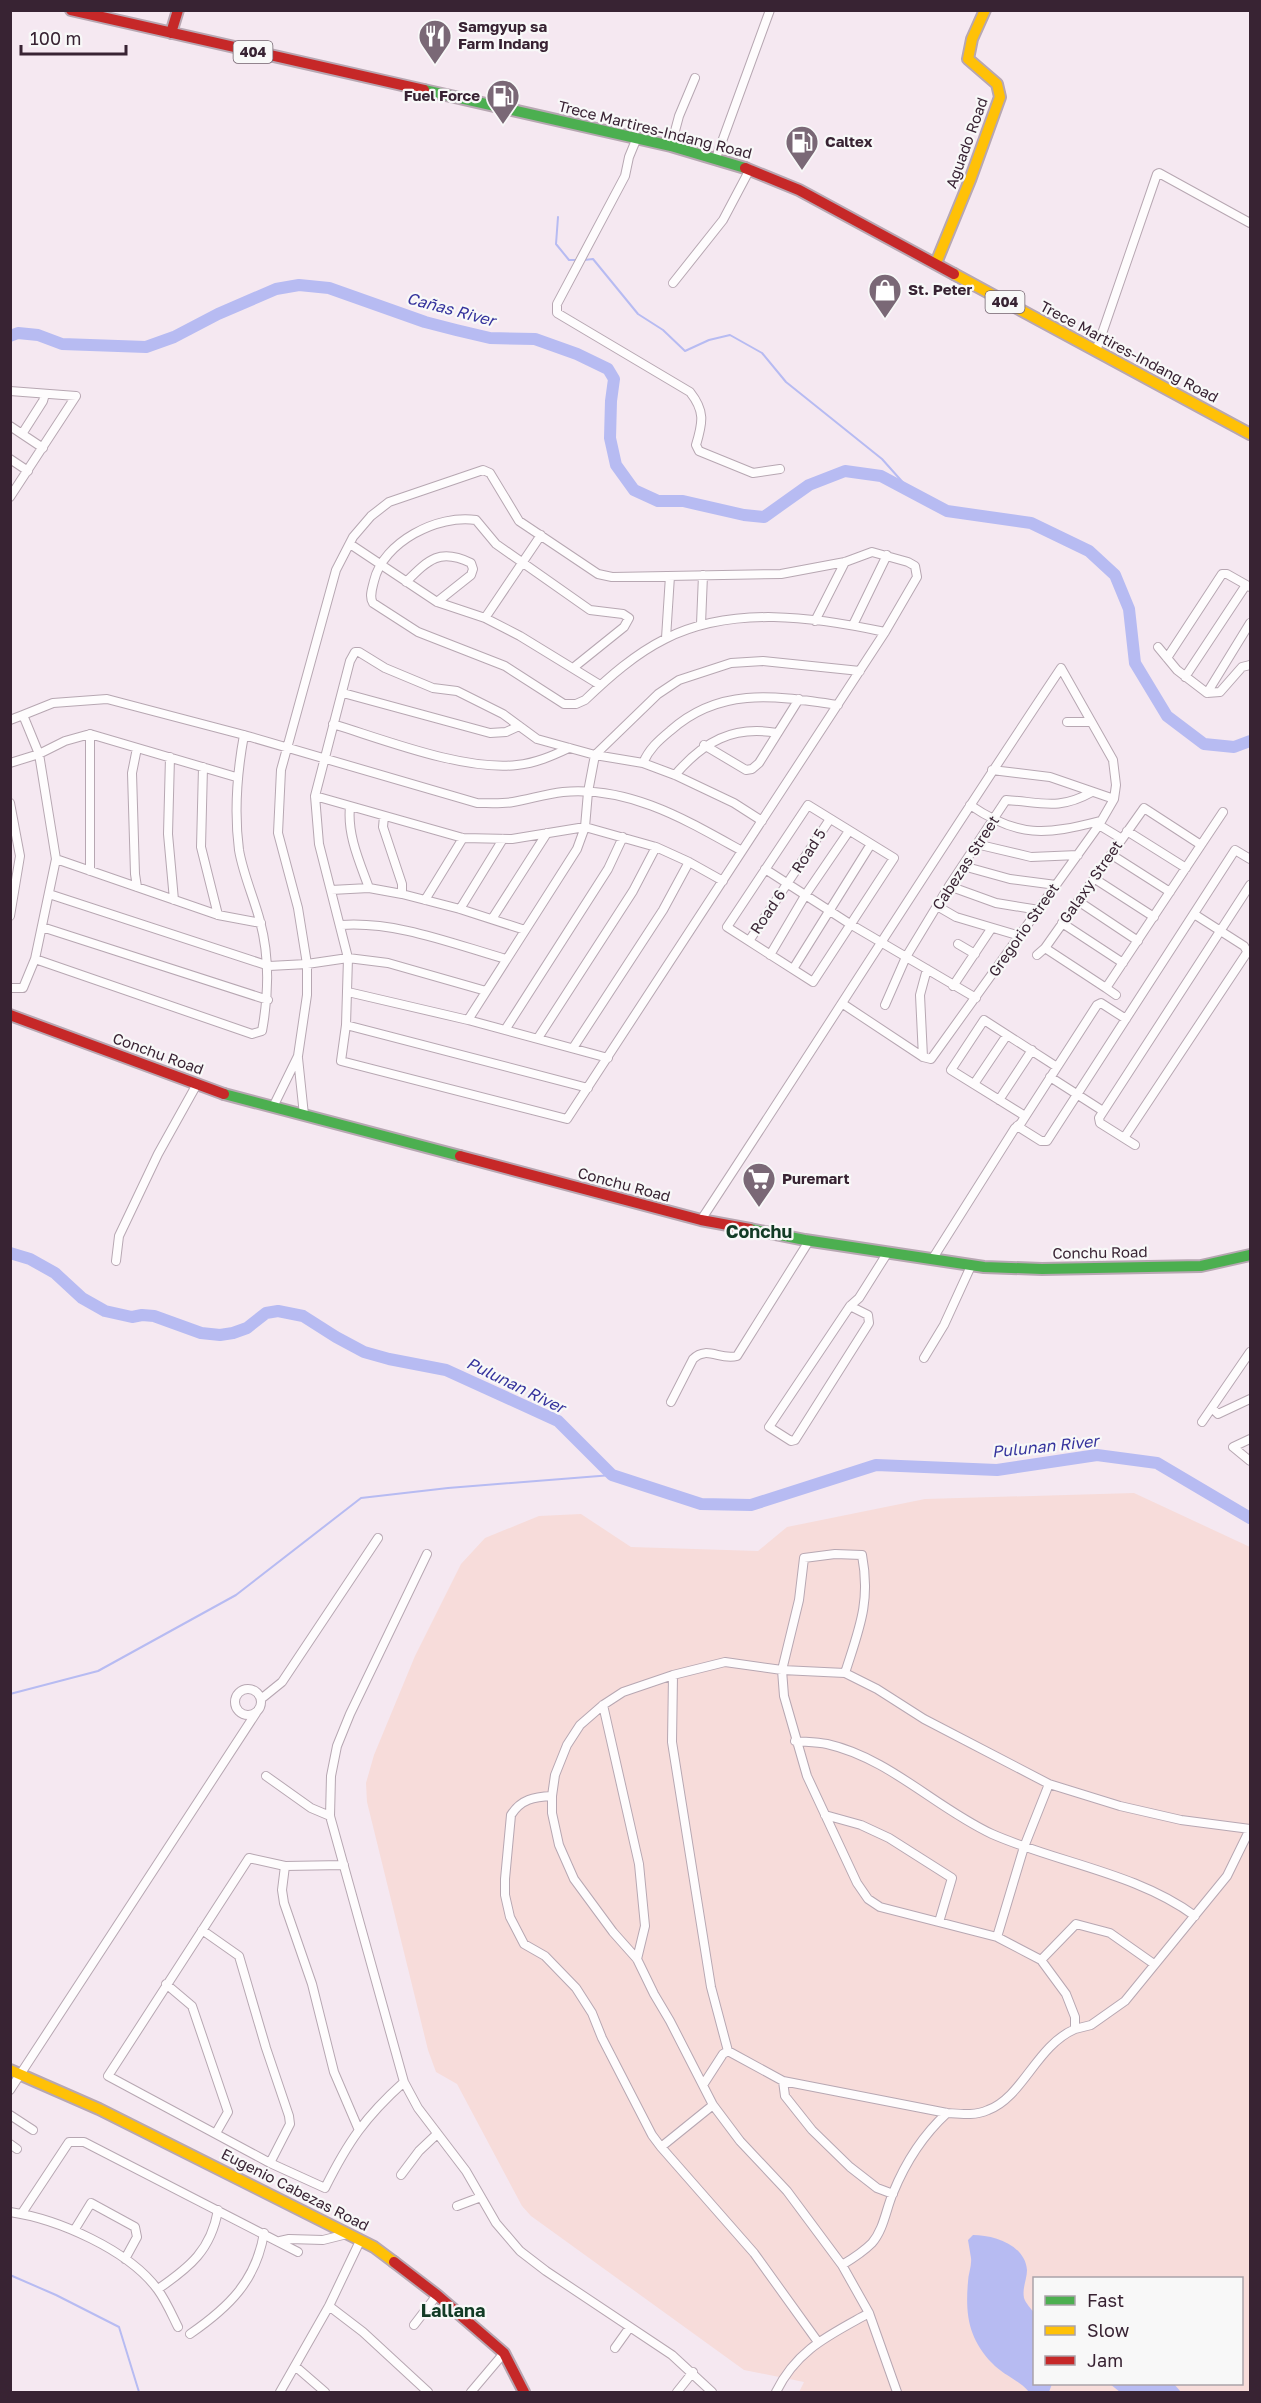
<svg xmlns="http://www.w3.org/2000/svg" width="1261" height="2403" viewBox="0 0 1261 2403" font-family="'Golos Text',sans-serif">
  <rect width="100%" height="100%" fill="#f5e8f1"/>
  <path fill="#f7dcda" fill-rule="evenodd" d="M1134,1493L1250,1547V2392H799L804,2382L744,2370L531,2216L522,2206L457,2084L436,2072L428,2050L367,1802L366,1783L374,1755L415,1656L461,1564L485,1538L539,1516L581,1514L631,1547L758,1551L787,1527L925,1499ZM1034,2278H1242V2384H1034Z"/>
  <path fill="#b7bbf2" d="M973,2235C994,2235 1025,2245 1027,2270C1027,2279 1022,2288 1024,2298C1026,2304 1031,2308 1034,2313C1038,2322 1034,2371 1034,2384H1052L1049,2392H1029C1019,2380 1003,2375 992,2363C969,2339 965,2315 968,2282C968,2274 972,2266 971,2258C970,2252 969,2246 968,2240Z
    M1110,2384H1174L1181,2392H1120Z"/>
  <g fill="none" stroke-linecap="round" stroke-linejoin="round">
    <path stroke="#b7bbf2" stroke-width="2" d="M558,217L556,244L569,260H578
      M584,260L593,259L638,314L663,330L685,351L709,340L730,335L762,353L786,382L882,459L915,496
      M10,1694L98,1671L236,1595L361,1498L448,1488L612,1475
      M10,2275L56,2295L119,2327L139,2392"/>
    <path stroke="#b7bbf2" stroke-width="12" d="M10,336L18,333L38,335L62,344L146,347L174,337L218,314L276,289L299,285L329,288L425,322L456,330L490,338L535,339L577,354L608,369L614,379L611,401L610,438L616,465L634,490L658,501H683L744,515L764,517L809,485L845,471L881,476L947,511L1031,523L1089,551L1115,575L1129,609L1135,663L1167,716L1204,744L1234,747L1250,741
      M10,1253L30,1259L55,1273L82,1298L105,1311L132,1317L142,1315L154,1316L201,1333L220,1335L233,1333L247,1328L266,1313L278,1311L303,1316L336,1337L364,1352L389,1359L446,1370L558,1421L612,1475L701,1504L751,1505L876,1465L997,1470L1097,1455L1157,1463L1250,1518"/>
    <defs>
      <path id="street" d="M636,140L629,157L625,176L557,304V313L690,392C705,411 703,422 696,445L699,451L753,473L780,469
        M671,146L679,116L695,78
        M716,158L770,10
        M673,283L723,220L750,169
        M1096,351L1157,174L1159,173L1250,223
        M10,391L76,396L10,497
        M10,426L43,448
        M22,434L43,401L45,394
        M10,459L28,471
        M350,544L437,602L485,618L520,636L600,685
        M406,582C429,559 440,548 471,563L473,569L471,575L437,602
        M485,618L541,535
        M815,621L845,562
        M701,624L703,575
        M853,625L887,555
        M666,638L670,576
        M1158,647L1177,670L1207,693L1220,692L1242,667L1250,665
        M1167,658L1222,574H1227L1250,587
        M573,668L624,627L629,618L623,614L590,610L496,544L476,520C438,514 383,542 374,581C372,589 369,597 373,603L418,632L505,666L564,704H576L585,700C609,677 635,654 665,639C732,605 815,617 885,632
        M1185,677L1246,585
        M343,693L490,733L506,732L519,726
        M1207,693L1250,623
        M23,715L53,703L107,699L244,735L477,803C489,803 501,804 513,802C530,799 546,794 563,792C630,786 686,820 742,851
        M10,720L23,715L39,754L56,859L35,959L23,988H10
        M1067,722H1090
        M333,724C385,740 464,771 517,765C536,763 552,756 569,748
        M704,745L746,770L752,769L759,763L799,699
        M137,748L132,773L135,874L137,887
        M170,757L168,834L174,900
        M10,763L39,754L65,741L90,734L236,777
        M643,763C649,749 658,741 670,731C720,686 776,696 838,705
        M203,767L201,847L218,915
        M992,770L1050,777L1114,799
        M675,775C703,742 733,725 777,733
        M315,796L463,838L512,839L585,827L656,847L689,862L723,881
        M10,803L20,856L10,916
        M808,805L894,858L813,982L727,927Z
        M970,805C1018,838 1046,835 1100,821
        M350,807C347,835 360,863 369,888
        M384,816L383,827L402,884V894
        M1099,825L1122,839
        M1127,831L1186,868
        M976,844L1031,857L1078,855
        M1201,845L1223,812
        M1112,855L1170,892
        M56,859L218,915L261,923
        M963,866L1010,879L1056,885
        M765,869L850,924L976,998
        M90,871V734
        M1095,879L1154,917
        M949,886L996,903L1039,910
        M331,890L369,888L402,894L460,909L525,930
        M49,894L269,966L307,964L348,958L388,963L486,991
        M425,900L463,838
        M1078,901L1138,941
        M937,906L956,917L1020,936
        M460,909L503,839
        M492,919L547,833
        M1062,923L1123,963
        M341,925C397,921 453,944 506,959
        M42,927L268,1000
        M749,941L830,819
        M958,944L975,954
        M1045,948L1106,988
        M770,955L806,894L849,831
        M1037,955L1045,948L1144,808L1201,845L1106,988L1116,995
        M35,959L252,1034L262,1031C269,993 270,958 260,921C254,898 243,874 239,850C234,812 237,773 244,735
        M793,969L871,844
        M953,986L991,929
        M348,992L468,1020L608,1058
        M885,1005L906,957L949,886L1006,800C1041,802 1058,811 1092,792
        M468,1020L577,849L585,827L588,792L595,755L658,694L679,680L731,663L763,661L860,671
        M346,1025L588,1088
        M505,1030L608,869L623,837
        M538,1038L633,891L656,847
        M573,1048L663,910L689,862
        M923,1057L920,995L927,969
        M298,1058L304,1115
        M1050,1077L1103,1111
        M974,1084L1007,1035
        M999,1100L1032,1050
        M273,1107L298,1056L307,995V964L298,908L278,833L281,770L336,570L353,537L371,516L389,502L483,470L490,473L519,521L598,574L612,577L781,574L845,562L872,552L908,562L915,566L917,577L885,632L567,1119L341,1061L346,1025L348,958L319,844L315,796L350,661L355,652H359L385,668L433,688L457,691L503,714L537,739L595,755L643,763L675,775L734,803L762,821
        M1025,1116L951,1070L984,1020L1057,1067
        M1017,1126L1041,1141H1047L1235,850L1250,859
        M1124,1138L1246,954L1247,951L1244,946L1194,914
        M1135,1145L1100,1123L1099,1118L1250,885
        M701,1220C822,1036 939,850 1061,668L1113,760L1116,785L1114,799L1099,825L931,1059L923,1057L843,1004
        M933,1258L1015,1128L1021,1123L1097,1005L1101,1003L1126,1019
        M116,1261L119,1236L158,1154L197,1084
        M850,1306L868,1315L869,1323L795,1440L791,1441L769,1427L850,1306L859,1298L888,1252
        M924,1358L944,1325L971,1266
        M671,1402L693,1359C707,1345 720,1361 737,1356L809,1241
        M1212,1408L1218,1414L1250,1399
        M1202,1422L1250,1352
        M1250,1439L1233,1447L1250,1461
        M427,1554L350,1714L337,1746L331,1776L330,1816L404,2082L418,2108L466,2171L496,2223L520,2251L546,2271L672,2355L712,2392
        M673,1675L672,1742L711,1987L728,2051L783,2081L947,2113C961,2114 975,2116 988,2110C1023,2097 1036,2046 1075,2029V2017L1066,1994L1041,1960L997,1937L880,1907L868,1899L857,1883L807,1776L784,1696L782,1670L799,1600L804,1558L835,1554L862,1555C871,1602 859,1629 845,1673
        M235 1702a13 13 0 1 1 26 0a13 13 0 1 1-26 0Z
        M261,1699L282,1682L378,1538
        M603,1705L639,1864L645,1926L637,1959
        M795,1741C806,1742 817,1742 827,1744C889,1758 936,1808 992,1834C1058,1863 1137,1873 1195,1916
        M266,1776L311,1808L330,1816
        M552,1796C534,1797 521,1799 511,1815L505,1879V1895L510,1917L524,1944L545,1956L576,1988L592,2013L602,2038L652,2135L661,2147L754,2253L818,2342
        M825,1815L861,1825L889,1838L952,1878L939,1922
        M344,1865L285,1866L249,1858L108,2076L270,2163L325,2188C348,2142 365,2117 404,2082
        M285,1866L282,1890L284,1903L312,1984L334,2072L358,2128
        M202,1930L239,1956L266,2048L289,2116L290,2124L270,2163
        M997,1937L1024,1847L1049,1784
        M1041,1960L1076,1924L1110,1933L1154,1964
        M166,1984L192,2006L228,2112L216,2133
        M1075,2029L1091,2025L1125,2001L1227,1876L1250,1829
        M783,2081L785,2096L812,2130L850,2167L877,2188L893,2194
        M703,2085L723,2054L728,2051
        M10,2090L256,1713
        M10,2115L33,2130
        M10,2144L17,2149
        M661,2147L713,2105
        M401,2175L419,2151L437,2134
        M457,2206L481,2197
        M10,2212C58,2219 129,2250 158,2290C166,2301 172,2315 178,2327
        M22,2213L69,2142H84L298,2252
        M75,2229L91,2203L135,2227L137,2237L125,2259
        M280,2241L289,2239L323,2240L347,2234
        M842,2265C852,2259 863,2252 872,2243C884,2229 886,2209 893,2193C906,2161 922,2136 947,2113
        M158,2289C190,2267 211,2250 218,2210
        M329,2306L363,2332L428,2392
        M414,2325L437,2295
        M190,2334C229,2307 256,2281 264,2233
        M615,2348L630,2327
        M295,2366L325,2392
        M280,2392L329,2306L360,2241
        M471,2392L504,2353
        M677,2392L693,2372
        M776,2392C797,2349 830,2335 869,2313
        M897,2392L869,2313L842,2265L787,2191L740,2141L713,2105L670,2021L654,1994L637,1959L613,1932L574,1879L559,1845L552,1813V1796L555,1775L567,1745L580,1725L603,1705L623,1692L673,1675L725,1662L782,1670L845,1673L877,1689L924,1719L1049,1784L1120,1806L1181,1820L1250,1829"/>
      <path id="fast" d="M424,90L671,146L745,168
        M224,1094L460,1156
        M750,1229L805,1240L984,1267L1042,1269L1201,1266L1250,1255"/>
      <path id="slow" d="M936,263L970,180L1000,97L997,84L968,59L972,39L985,10
        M954,274L1250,434
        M10,2070L99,2109L374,2247L394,2262"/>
      <path id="jam" d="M71,10L424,90
        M171,33L178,10
        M745,168L799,190L954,274
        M10,1015L224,1094
        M460,1156L701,1220L750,1229
        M394,2262L437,2295L504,2353L524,2392"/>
    </defs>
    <use href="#street" stroke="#b7a7b2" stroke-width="10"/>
    <use href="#fast" stroke="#b7a7b2" stroke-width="14"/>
    <use href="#slow" stroke="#b7a7b2" stroke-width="14"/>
    <use href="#jam" stroke="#b7a7b2" stroke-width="14"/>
    <use href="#street" stroke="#fefcfd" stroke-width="8"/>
    <use href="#fast" stroke="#4caf50" stroke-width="10"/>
    <use href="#slow" stroke="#ffc107" stroke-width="10"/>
    <use href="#jam" stroke="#c62828" stroke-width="10"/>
  </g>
  <defs>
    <symbol id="restaurant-pin" viewBox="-11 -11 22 30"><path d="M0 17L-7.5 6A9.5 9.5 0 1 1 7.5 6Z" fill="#7a6876" stroke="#f8f8f8"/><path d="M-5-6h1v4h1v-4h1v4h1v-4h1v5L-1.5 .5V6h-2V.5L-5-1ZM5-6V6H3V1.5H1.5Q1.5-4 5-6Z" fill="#fff"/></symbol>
    <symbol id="fuel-pin" viewBox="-11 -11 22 30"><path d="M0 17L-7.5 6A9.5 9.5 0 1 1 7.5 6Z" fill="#7a6876" stroke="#f8f8f8"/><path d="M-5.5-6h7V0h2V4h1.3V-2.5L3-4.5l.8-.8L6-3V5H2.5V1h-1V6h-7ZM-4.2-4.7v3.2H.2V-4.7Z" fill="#fff"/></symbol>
    <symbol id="shop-pin" viewBox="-11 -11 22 30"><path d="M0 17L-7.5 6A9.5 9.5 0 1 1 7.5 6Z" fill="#7a6876" stroke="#f8f8f8"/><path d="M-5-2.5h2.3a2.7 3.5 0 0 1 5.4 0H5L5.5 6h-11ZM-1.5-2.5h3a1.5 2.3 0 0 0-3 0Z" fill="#fff"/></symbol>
    <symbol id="supermarket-pin" viewBox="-11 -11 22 30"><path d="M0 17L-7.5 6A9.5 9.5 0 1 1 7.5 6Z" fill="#7a6876" stroke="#f8f8f8"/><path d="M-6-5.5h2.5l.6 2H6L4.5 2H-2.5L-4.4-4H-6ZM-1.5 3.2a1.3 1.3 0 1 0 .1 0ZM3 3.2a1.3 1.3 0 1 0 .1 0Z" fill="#fff"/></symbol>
  </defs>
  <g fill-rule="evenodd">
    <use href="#restaurant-pin" x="416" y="17" width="38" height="52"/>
    <use href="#fuel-pin" x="484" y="77" width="38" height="52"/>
    <use href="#fuel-pin" x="783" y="123" width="38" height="52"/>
    <use href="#shop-pin" x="866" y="271" width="38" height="52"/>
    <use href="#supermarket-pin" x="740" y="1160" width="38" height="52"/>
  </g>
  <g text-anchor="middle" stroke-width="4.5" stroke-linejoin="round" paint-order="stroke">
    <g fill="#f8f8f8" stroke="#72636e" stroke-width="1.5">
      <rect x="233.5" y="41" width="39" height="22" rx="4.5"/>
      <rect x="985.5" y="291" width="39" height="22" rx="4.5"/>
    </g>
    <g font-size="14" font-weight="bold" fill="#382333">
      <text x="253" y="57">404</text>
      <text x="1005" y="307">404</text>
    </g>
    <g font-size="15" font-weight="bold" fill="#382333" stroke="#f8f8f8" text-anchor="start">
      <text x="458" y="32">Samgyup sa<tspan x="458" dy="17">Farm Indang</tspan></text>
      <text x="480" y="101" text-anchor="end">Fuel Force</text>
      <text x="825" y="147">Caltex</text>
      <text x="908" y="295">St. Peter</text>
      <text x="782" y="1184">Puremart</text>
    </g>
    <g font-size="15" fill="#382333" stroke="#f8f8f8">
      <text transform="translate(655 130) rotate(14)" y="5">Trece Martires-Indang Road</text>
      <text transform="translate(967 143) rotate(-70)" y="5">Aguado Road</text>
      <text transform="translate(1129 352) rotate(28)" y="5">Trece Martires-Indang Road</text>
      <text transform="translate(809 851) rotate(-57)" y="5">Road 5</text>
      <text transform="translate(966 863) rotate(-57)" y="5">Cabezas Street</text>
      <text transform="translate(1091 882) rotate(-55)" y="5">Galaxy Street</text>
      <text transform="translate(768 912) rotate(-56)" y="5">Road 6</text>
      <text transform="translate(1024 930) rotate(-55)" y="5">Gregorio Street</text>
      <text transform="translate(158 1054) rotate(20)" y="5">Conchu Road</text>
      <text transform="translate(624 1185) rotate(15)" y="5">Conchu Road</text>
      <text transform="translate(1100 1253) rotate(-1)" y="5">Conchu Road</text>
      <text transform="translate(295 2190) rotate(27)" y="5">Eugenio Cabezas Road</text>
    </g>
    <g font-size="16" font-style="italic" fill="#35339d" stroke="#f8f8f8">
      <text transform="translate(451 309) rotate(15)" y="6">Cañas River</text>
      <text transform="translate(516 1385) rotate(26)" y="6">Pulunan River</text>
      <text transform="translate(1045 1446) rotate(-6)" y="6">Pulunan River</text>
    </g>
    <g font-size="18" font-weight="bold" fill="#123b25" stroke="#f8f8f8">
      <text x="759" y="1238">Conchu</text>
      <text x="453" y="2317">Lallana</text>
    </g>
  </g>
  <rect width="1261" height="2403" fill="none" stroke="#382333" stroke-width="24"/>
  <rect x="1033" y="2277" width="210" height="108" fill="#f8f8f8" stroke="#aba3a9" stroke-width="1.5"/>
  <rect x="1045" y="2296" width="30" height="9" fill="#4caf50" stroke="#aba3a9" stroke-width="1.5"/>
  <text x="1087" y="2307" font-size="18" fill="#382333">Fast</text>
  <rect x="1045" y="2326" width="30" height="9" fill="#ffc107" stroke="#aba3a9" stroke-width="1.5"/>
  <text x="1087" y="2337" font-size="18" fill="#382333">Slow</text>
  <rect x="1045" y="2356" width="30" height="9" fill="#c62828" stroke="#aba3a9" stroke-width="1.5"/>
  <text x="1087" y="2367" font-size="18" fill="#382333">Jam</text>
  <path d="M21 45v9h105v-9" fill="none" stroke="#382333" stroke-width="3"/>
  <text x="30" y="45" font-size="18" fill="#382333" stroke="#f8f8f8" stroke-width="4.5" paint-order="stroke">100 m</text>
</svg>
